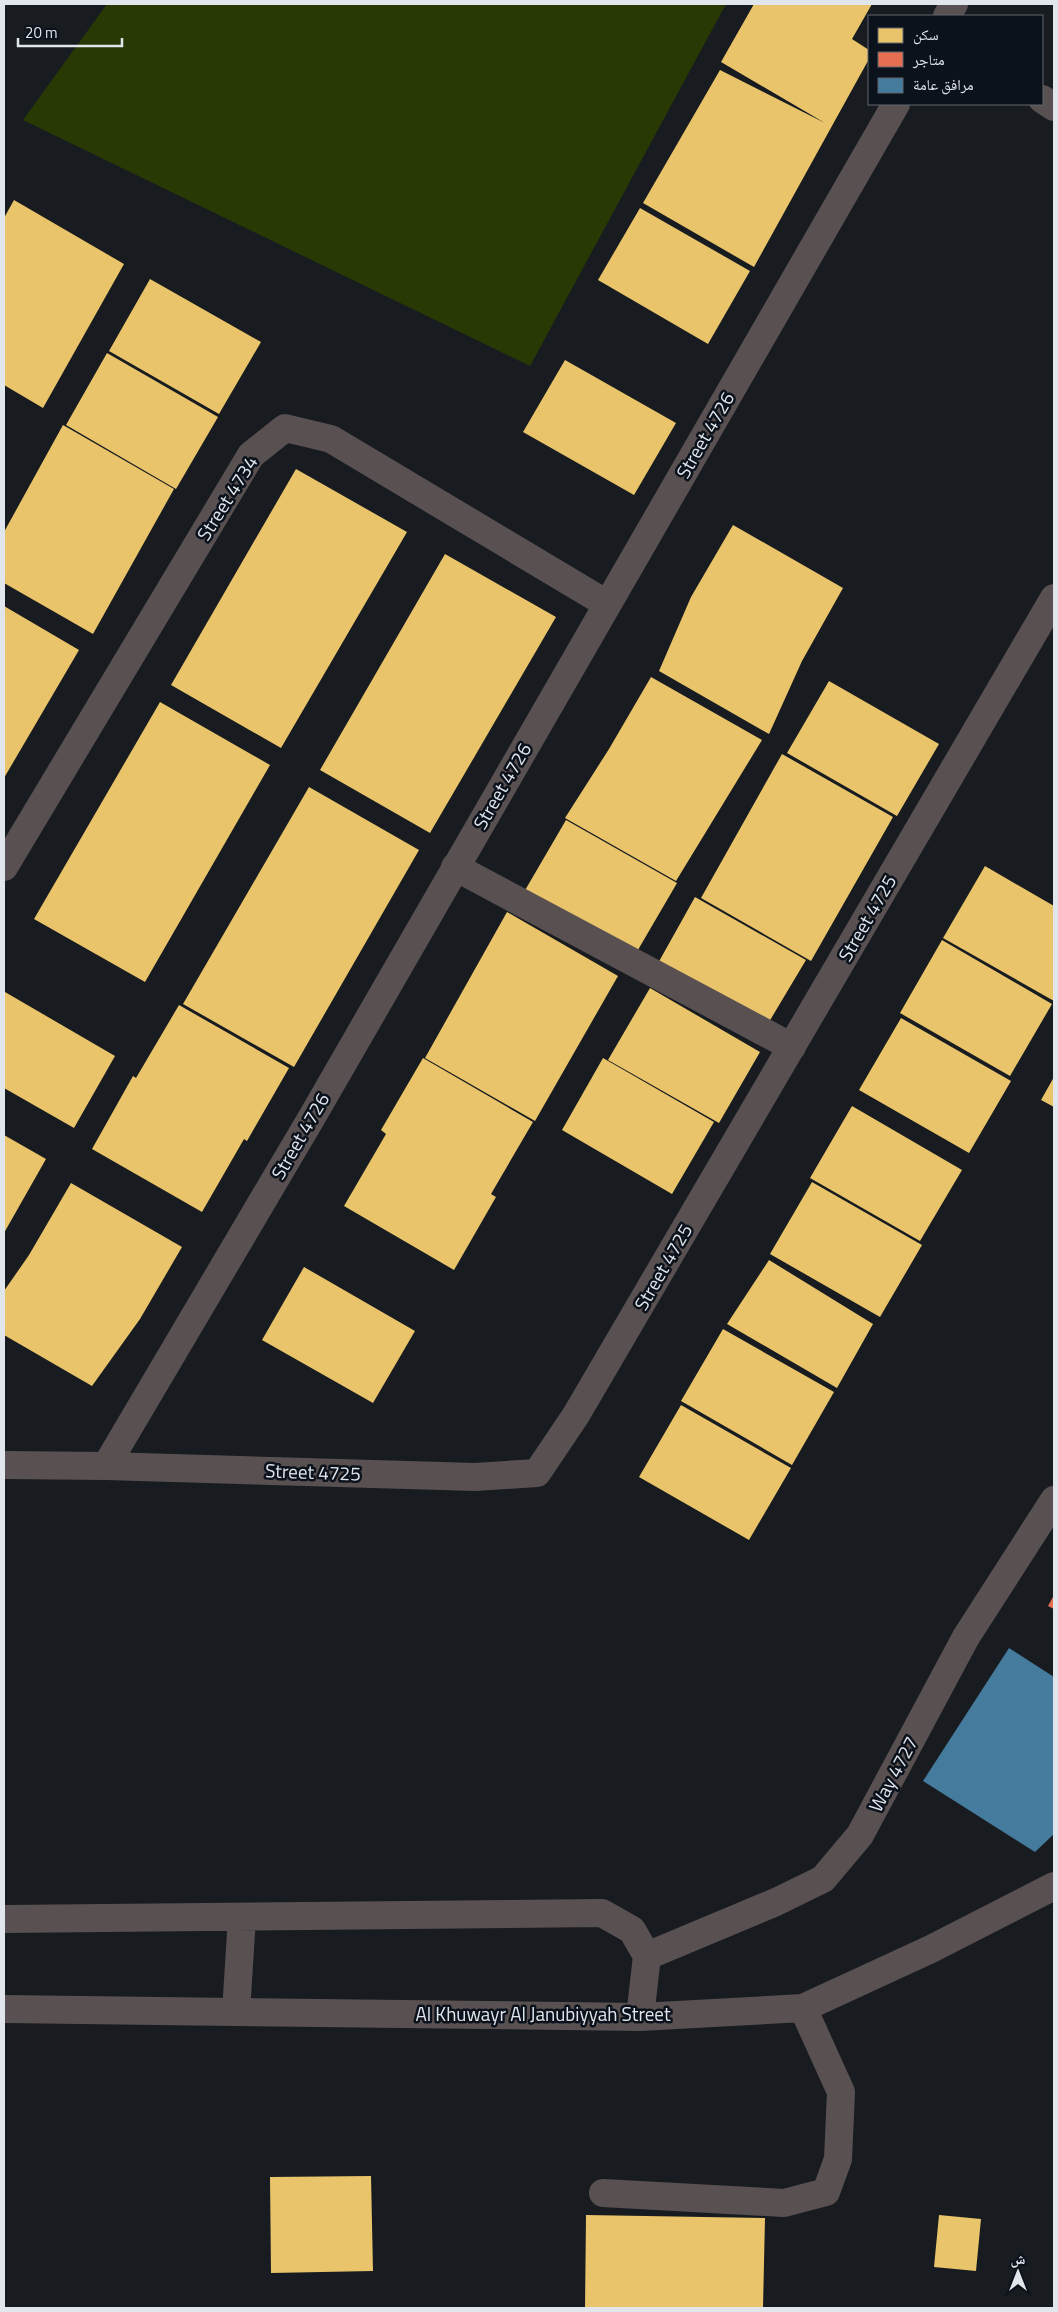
<svg xmlns="http://www.w3.org/2000/svg" width="1058" height="2312" viewBox="0 0 1058 2312" font-family="'Titillium Web','Noto Naskh Arabic',sans-serif">
  <rect width="100%" height="100%" fill="#181c20"/>
  <path fill="#293904" d="M107,4H726L530,366L23,120Z"/>
  <path fill="#e9c46a" d="M754,4H872L852,39L869,50V59L754,267L643,203L720,70L825,123L721,62Z
    M14,200L124,264L43,408L4,385V218Z
    M640,208L750,271L708,344L598,280Z
    M150,279L261,342L219,414L109,351Z
    M107,353L218,417L176,489L66,425Z
    M565,360L676,423L634,495L523,432Z
    M63,425L174,489L93,634L4,583V532Z
    M296,469L407,532L281,748L171,685Z
    M733,525L843,588L802,661L769,734L659,671L691,597Z
    M445,554L556,617L430,833L320,770Z
    M4,606L79,650L4,778Z
    M651,677L762,740L676,881L565,818L609,749Z
    M829,681L939,744L897,816L787,753Z
    M160,702L270,765L145,982L34,919Z
    M782,754L893,817L811,961L701,898Z
    M309,787L419,850L294,1067L183,1004Z
    M566,820L677,883L635,955L524,892Z
    M985,866L1054,906V1001L943,938Z
    M695,897L806,960L766,1027L657,965Z
    M507,912L618,976L535,1121L425,1058Z
    M942,940L1052,1004L1010,1076L900,1013Z
    M650,988L760,1052L719,1123L608,1060Z
    M5,992L115,1056L74,1128L4,1088Z
    M179,1005L289,1068L247,1141L244,1139L202,1212L92,1149L133,1076L136,1078Z
    M901,1018L1011,1081L969,1153L859,1090Z
    M423,1058L533,1122L491,1194L496,1197L454,1270L344,1206L386,1134L381,1130Z
    M603,1058L714,1122L672,1194L562,1130Z
    M1054,1077V1107L1041,1100Z
    M852,1106L962,1170L920,1241L810,1178Z
    M4,1135L46,1159L4,1233Z
    M812,1182L922,1245L880,1317L770,1254Z
    M71,1183L182,1247L140,1319L92,1386L4,1335V1291L29,1255Z
    M769,1260L873,1324L837,1388L727,1324Z
    M304,1267L415,1331L373,1403L262,1340Z
    M723,1329L834,1392L792,1465L681,1401Z
    M681,1405L791,1468L749,1540L639,1477Z
    M371,2176L373,2271L271,2273L270,2177Z
    M586,2215L765,2218L763,2308H585Z
    M939,2215L981,2219L976,2271L934,2267Z"/>
  <path fill="#e76f51" d="M1054,1595V1609L1048,1606Z"/>
  <path fill="#457b9d" d="M1009,1648L1054,1677V1834L1035,1852L923,1781Z"/>
  <g fill="none" stroke-linecap="round" stroke-linejoin="round">
    <path stroke="#595151" stroke-width="28" d="M947,16L954,4
      M1042,99L1054,107
      M4,867L251,455L285,428L331,439L607,604
      M455,867L792,1047
      M4,1465L106,1466L475,1477L537,1473L576,1415L1054,598
      M106,1466L312,1117L896,104
      M4,1919L602,1913L632,1930L647,1956L640,2017
      M647,1956L776,1902L823,1879L860,1835L966,1637L1054,1500
      M4,2009L640,2017L803,2008L931,1949L1054,1886
      M236,2012L242,1917
      M603,2193L784,2203L826,2192L838,2159L841,2092L803,2008"/>
  </g>
  <g text-anchor="middle" stroke-width="5" stroke-linejoin="round" paint-order="stroke">
    <g font-size="19" fill="#e1e5ec" stroke="#0c121b">
      <text transform="translate(705 435) rotate(-60)" y="7">Street 4726</text>
      <text transform="translate(227 498) rotate(-58)" y="7">Street 4734</text>
      <text transform="translate(502 786) rotate(-60)" y="7">Street 4726</text>
      <text transform="translate(867 918) rotate(-60)" y="7">Street 4725</text>
      <text transform="translate(300 1136) rotate(-60)" y="7">Street 4726</text>
      <text transform="translate(663 1267) rotate(-60)" y="7">Street 4725</text>
      <text transform="translate(313 1472) rotate(2)" y="7">Street 4725</text>
      <text transform="translate(893 1774) rotate(-62)" y="7">Way 4727</text>
      <text x="543" y="2021">Al Khuwayr Al Janubiyyah Street</text>
    </g>
  </g>
  <rect width="1058" height="2312" fill="none" stroke="#e1e5ec" stroke-width="10"/>
  <rect x="868" y="15" width="175" height="90" fill="#0c121b" stroke="#61666f"/>
  <rect x="878" y="28" width="25" height="15" fill="#e9c46a" stroke="#61666f"/>
  <text x="913" y="40" font-size="15" fill="#e1e5ec">سكن</text>
  <rect x="878" y="52" width="25" height="15" fill="#e76f51" stroke="#61666f"/>
  <text x="913" y="65" font-size="15" fill="#e1e5ec">متاجر</text>
  <rect x="878" y="78" width="25" height="15" fill="#457b9d" stroke="#61666f"/>
  <text x="913" y="90" font-size="15" fill="#e1e5ec">مرافق عامة</text>
  <g transform="translate(1018 2272)" stroke="#0c121b" stroke-width="4" paint-order="stroke">
  <path d="M0-4L9 19L0 12L-9 19Z" fill="#e1e5ec"/>
  <text y="-8" font-size="14" font-weight="bold" text-anchor="middle" fill="#e1e5ec">ش</text>
  </g>
  <path d="M18 38v8h104v-8" fill="none" stroke="#e1e5ec" stroke-width="2.5"/>
  <text x="25" y="38" font-size="15" fill="#e1e5ec" stroke="#0c121b" stroke-width="4" paint-order="stroke">20 m</text>
</svg>
